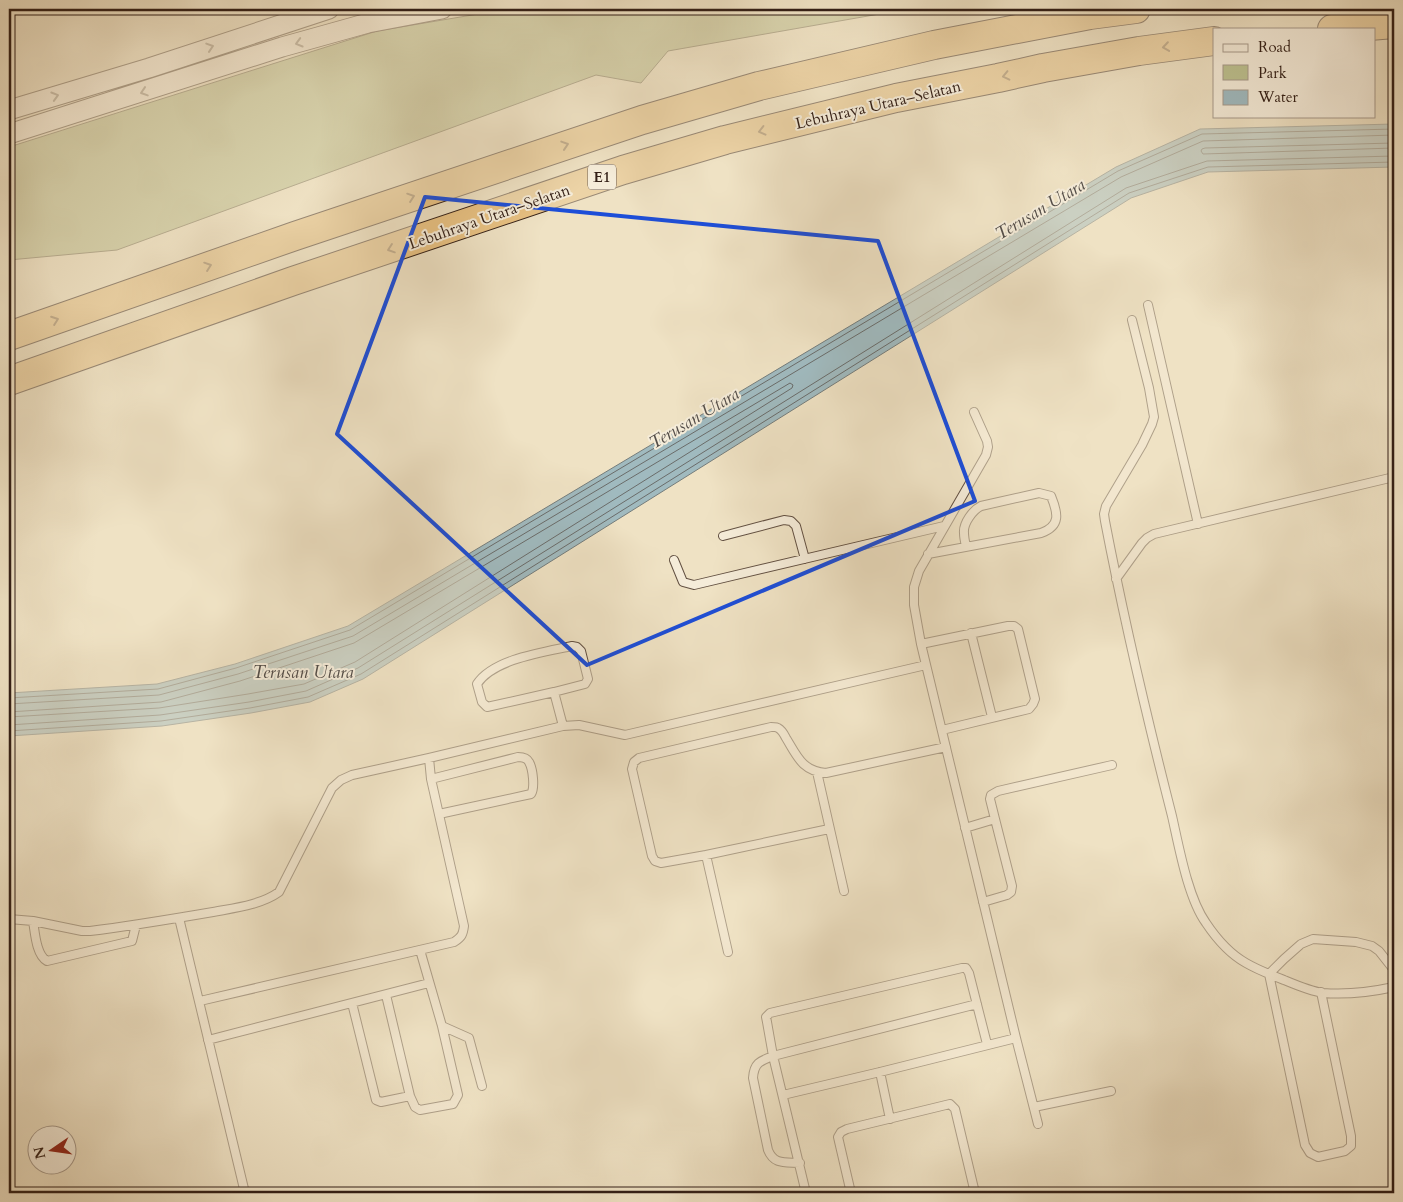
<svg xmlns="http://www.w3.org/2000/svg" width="1403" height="1202" viewBox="0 0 1403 1202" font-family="Cardo,serif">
  <rect width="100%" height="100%" fill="#efe2c4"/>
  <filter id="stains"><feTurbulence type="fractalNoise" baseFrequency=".004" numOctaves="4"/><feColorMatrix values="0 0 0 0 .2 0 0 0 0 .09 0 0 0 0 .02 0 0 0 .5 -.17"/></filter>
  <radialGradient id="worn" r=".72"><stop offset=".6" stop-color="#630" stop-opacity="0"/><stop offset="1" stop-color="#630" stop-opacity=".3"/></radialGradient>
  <path fill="#bdc291" stroke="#787054" d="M508,9H908L668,51L641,83L596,75L117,250L9,260V147L377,31Z"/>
  <path fill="#a0babf" stroke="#747c7b" d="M1394,124V167L1208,172L1131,198L363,679L310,702L251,713L162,726L9,736V693L157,684L235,664L348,626L1116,167L1200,129Z"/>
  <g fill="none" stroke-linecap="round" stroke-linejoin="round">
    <path stroke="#6a6c6a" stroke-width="1" d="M1394,143L1205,148L1202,149L1201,151L1203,154L1394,148
      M9,698L158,689L236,668L350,630L1118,171L1202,134L1394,129
      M9,704L159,695L238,674L353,636L1121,177L1203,141L1394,135
      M9,712L161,702L240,681L354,643L790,383L793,385L792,388L355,662L304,684L248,694L159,708L9,717
      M9,725L160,715L249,702L306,691L358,668L1126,188L1207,161L1394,156
      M9,731L161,721L250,708L308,697L361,674L1129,193L1208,167L1394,162"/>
    <defs>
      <path id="service" d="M365,9L368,23
        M1148,305L1198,524
        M1132,320L1149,388L1154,417L1152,424L1142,445L1106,506L1104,514L1105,521C1124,620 1147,718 1172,816C1179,847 1188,898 1206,923C1216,938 1230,954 1246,963C1258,970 1271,975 1284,980C1296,985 1310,991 1323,993C1347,995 1371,992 1394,987
        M723,536L784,520L791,521L796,526L805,559
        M928,554L1041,533C1061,526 1058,513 1051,496L1039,493L981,506C973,510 963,523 964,533C964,538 965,542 966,546
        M674,560L683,582L694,585L944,526
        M1116,579L1142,543L1147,538L1154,534L1394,477
        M971,633L992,717
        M921,644L1008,626H1014L1018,629L1035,699L1033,704L1029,709L942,730
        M554,692L585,684L588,679L581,651L577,647L572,646C544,652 493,659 477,684L482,702L487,707L554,692L563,726
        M817,772L844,891
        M431,779L518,757C522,757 527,758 529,762C533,769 535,788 531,794L439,814
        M965,828L995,819
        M829,829L706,855L661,863L655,861L652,856L632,769L634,762L639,758L771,727C773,727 777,727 778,728C782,730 784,734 786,738C797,756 802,771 826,773L946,747
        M706,855L728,952
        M983,902L1007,895L1011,892L1012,886L995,819L990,799L991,795L998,791L1112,765
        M179,918L245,1193
        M9,919L33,921L82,931H90C131,926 172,919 213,912C234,908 261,905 279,892L332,788L341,780L352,775L429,758L563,726L579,725L625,735L926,665
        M33,921C35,932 36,955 47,961L132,941L136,925
        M1321,992L1351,1136V1146L1345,1151L1318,1157L1310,1153L1305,1145L1269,974L1284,959L1301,944L1313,939L1356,942L1372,946L1379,951L1394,970
        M386,995L410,1096L415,1107L420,1110L453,1104L458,1095L442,1026L420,950
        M200,1001L454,942C462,937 463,934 464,926L431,779L429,758
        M352,1003L376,1100L381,1102L410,1096
        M442,1026L469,1038L482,1086
        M1016,1038L1038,1124
        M208,1040L429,983
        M880,1072L890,1119
        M783,1095L880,1072L1016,1038L921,644L914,605V587L919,571L986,455L988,447L987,441L974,412
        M1034,1107L1111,1091
        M800,1163C785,1162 774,1165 768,1150L753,1078C754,1063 760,1061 773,1056L977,1004
        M806,1193L773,1056L767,1022L766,1017L770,1013L962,968H966L969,973L987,1044
        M851,1193L838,1137L841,1132L847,1129L950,1104L955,1109L975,1193"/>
      <path id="tertiary" d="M9,110L149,68L329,9
        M9,134L282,47L368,23L442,9"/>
      <path id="motorway" d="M1332,29L1394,24
        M9,336L295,236L642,120L759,86L934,45L1090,15L1136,9
        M9,381L293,281L623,170L725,140L896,98L998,78L1043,68L1139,51L1214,41"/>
    </defs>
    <use href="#service" stroke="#625042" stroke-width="10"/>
    <use href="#tertiary" stroke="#625042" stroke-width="21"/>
    <use href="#motorway" stroke="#331f16" stroke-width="30"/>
    <use href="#service" stroke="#f5ecd9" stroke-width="8"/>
    <use href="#tertiary" stroke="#f5ecd9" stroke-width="19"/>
    <use href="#motorway" stroke="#e8c182" stroke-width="28"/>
  </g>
  <defs><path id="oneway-chevron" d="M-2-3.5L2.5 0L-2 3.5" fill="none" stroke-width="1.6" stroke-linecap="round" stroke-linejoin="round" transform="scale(1.25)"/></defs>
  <g stroke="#9e9081">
    <use href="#oneway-chevron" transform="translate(299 43) rotate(164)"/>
    <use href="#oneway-chevron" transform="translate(210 47) rotate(-18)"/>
    <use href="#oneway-chevron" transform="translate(144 92) rotate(162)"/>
    <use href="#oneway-chevron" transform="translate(55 96) rotate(-17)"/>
  </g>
  <g stroke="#8e704c">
    <use href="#oneway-chevron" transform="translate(1166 47) rotate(172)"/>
    <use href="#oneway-chevron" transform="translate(1006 76) rotate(167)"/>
    <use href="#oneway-chevron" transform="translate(762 131) rotate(166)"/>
    <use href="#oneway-chevron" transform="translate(565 145) rotate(-18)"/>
    <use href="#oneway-chevron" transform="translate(411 197) rotate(-19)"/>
    <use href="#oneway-chevron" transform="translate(391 249) rotate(161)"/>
    <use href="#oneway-chevron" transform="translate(208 266) rotate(-19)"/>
    <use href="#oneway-chevron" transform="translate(55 320) rotate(-20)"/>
  </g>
  <path d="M0 0H1403V1202H0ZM425,197L878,241L975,501L587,665L337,434Z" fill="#efe2c4" fill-opacity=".55" fill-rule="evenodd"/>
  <path fill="none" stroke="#1d4ed8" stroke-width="4" stroke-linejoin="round" d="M425,197L878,241L975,501L587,665L337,434Z"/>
  <g text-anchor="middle" stroke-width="4" stroke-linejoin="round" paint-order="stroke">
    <rect fill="#f5ecd9" stroke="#6d5c50" stroke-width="1" x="588" y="164.5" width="28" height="25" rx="4"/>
    <g font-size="15" font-weight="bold" fill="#331f16">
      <text x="602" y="182">E1</text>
    </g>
    <g font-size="16" fill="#331f16" stroke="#f5ecd9">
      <text transform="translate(878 104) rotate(-13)" y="6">Lebuhraya Utara–Selatan</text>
      <text transform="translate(489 216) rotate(-19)" y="6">Lebuhraya Utara–Selatan</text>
    </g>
    <g font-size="18" font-style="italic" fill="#544e49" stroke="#f5ecd9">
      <text transform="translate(1040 209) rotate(-31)" y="6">Terusan Utara</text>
      <text transform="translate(694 418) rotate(-31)" y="6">Terusan Utara</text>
      <text x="303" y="678">Terusan Utara</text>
    </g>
  </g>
  <rect width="1403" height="1202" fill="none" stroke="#efe2c4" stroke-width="30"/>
  <rect x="10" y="10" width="1383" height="1182" fill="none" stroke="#331f16" stroke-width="2.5"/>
  <rect x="15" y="15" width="1373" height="1172" fill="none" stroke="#331f16"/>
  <rect x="1213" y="28" width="162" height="90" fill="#f5ecd9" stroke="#a79a8b"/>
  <rect x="1223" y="44" width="25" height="8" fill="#f5ecd9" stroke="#a79a8b"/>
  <text x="1258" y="52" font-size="15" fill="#331f16">Road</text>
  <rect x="1223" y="65" width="25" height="15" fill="#bdc291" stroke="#a79a8b"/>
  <text x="1258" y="78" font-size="15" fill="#331f16">Park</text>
  <rect x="1223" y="90" width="25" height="15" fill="#a0babf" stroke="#a79a8b"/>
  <text x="1258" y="102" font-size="15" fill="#331f16">Water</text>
  <g transform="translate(52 1150) rotate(257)"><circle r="24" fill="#f5ecd9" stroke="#a79a8b"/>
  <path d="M0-4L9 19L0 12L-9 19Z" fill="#8f2418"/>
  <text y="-8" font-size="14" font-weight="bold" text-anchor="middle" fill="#331f16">N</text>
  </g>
  <rect width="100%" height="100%" filter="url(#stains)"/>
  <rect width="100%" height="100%" fill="url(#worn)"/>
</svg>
